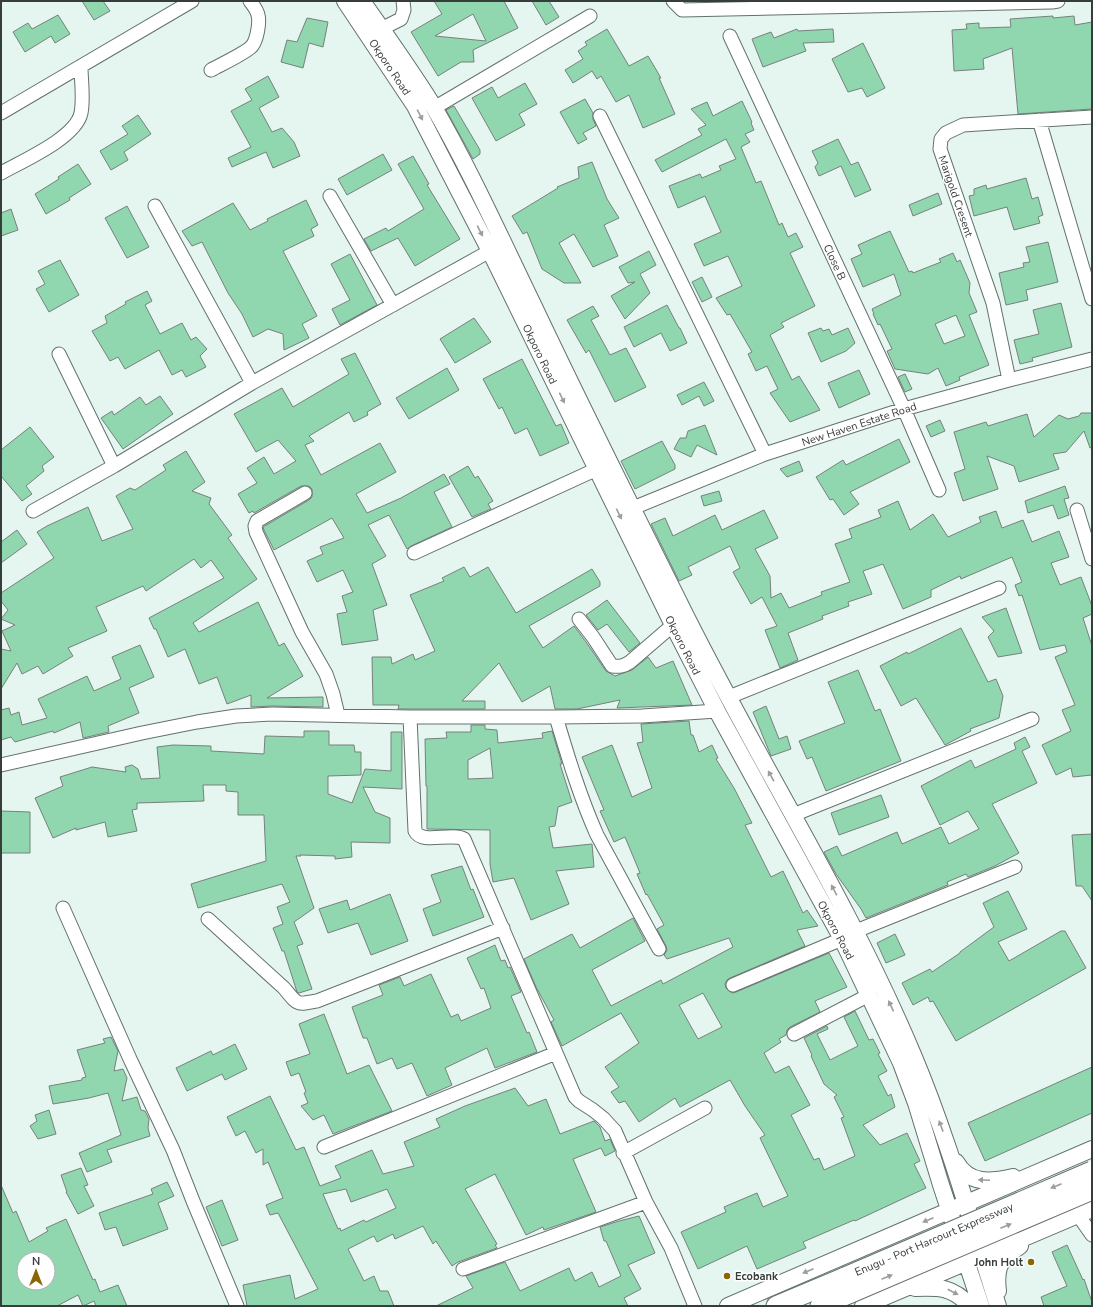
<svg xmlns="http://www.w3.org/2000/svg" width="1093" height="1307" viewBox="0 0 1093 1307" font-family="'Nunito Sans',sans-serif">
  <rect width="100%" height="100%" fill="#e5f6f1"/>
  <path fill="#90d6af" stroke="#76827b" fill-rule="evenodd" d="M82,1H103L110,11L94,20Z
    M434,1H504L518,28L473,50L474,62H461L438,76L411,32L442,14ZM473,14L486,41L435,36Z
    M532,1H549L559,17L546,25Z
    M58,15L70,34L55,43L51,36L25,52L13,32L28,23L32,29Z
    M1053,16V18L1074,16L1075,25L1092,22V109L1018,114L1012,48L983,59L984,69L954,71L952,30L967,29L966,24L979,23V28L1011,27L1010,19Z
    M307,18L328,22L323,47L309,43L303,68L281,62L287,40L297,42Z
    M607,29L629,66L648,56L661,78H659L675,114L643,128L629,95L616,102L601,76L597,79L592,71L573,83L565,70L583,59L578,51L587,45L585,42Z
    M797,29L798,31L833,29L834,42L803,43L806,51L763,67L752,39L771,32L774,38Z
    M863,43L885,88L867,97L862,88L848,92L832,59Z
    M268,76L279,97L259,108L272,132L282,128L294,142L300,156L273,168L266,152L232,167L228,158L251,147L231,111L252,100L245,89Z
    M525,83L537,104L519,114L525,125L496,141L472,98L492,87L498,98Z
    M585,99L593,113V119L596,126L583,133L587,139L578,144L560,112Z
    M742,101L752,122L751,123L754,130L745,134L750,142L741,147L756,183L761,181L779,225L782,223L788,237L796,233L803,247L790,253L815,306L781,323L784,327L770,335L792,380L799,376L820,410L790,422L770,393L778,389L767,366L756,371L748,354L752,352L730,314L727,315L716,298L742,286L728,256L704,266L694,244L721,232L705,196L678,208L669,186L700,174L702,178L721,170L719,166L736,159L726,139L662,172L655,160L702,135L698,129L706,125L691,109L707,102L713,116Z
    M454,106L480,150V154L473,159L446,110Z
    M138,115L151,134L124,152L128,160L111,170L100,151L128,134L122,126Z
    M838,139L851,165L858,162L871,190L855,197L841,166L819,176L815,167L818,163L812,151Z
    M383,154L392,170L347,195L338,179Z
    M413,156L429,184L427,185L460,239L415,266L398,238L371,251L364,239L386,228L388,231L424,209L398,164Z
    M592,162L607,199L619,218L604,225L618,256L593,267L574,234L559,243L581,283H564L542,269L527,232L523,234L512,216L558,188L557,187L579,178L578,167Z
    M78,164L91,184L69,198L70,200L46,214L35,194L59,179L58,177Z
    M1026,178L1032,199L1038,197L1043,215L1038,217L1040,223L1014,230L1007,207L974,216L969,196L974,195V189L986,185L987,189Z
    M938,193L942,204L913,216L909,205Z
    M306,200L318,225L311,229L314,236L283,251L317,316L302,324L309,338L284,350L283,334L268,329L253,337L242,314L228,293L202,242L192,246L182,231L233,203L250,230L268,221L267,219Z
    M127,206L149,247L127,258L105,218Z
    M11,209L18,230L1,236V213Z
    M890,231L909,272L912,271L913,273L941,262L939,259L953,253L957,262L960,260L970,283L969,293L977,312L969,315L989,365L959,377L960,380L946,386L938,368L928,374L895,369L887,351L892,349L880,324L878,325L873,314H874L872,309L901,295L894,274L863,287L851,259L862,254L858,245ZM956,315L965,336L944,344L935,324Z
    M1048,242L1058,282L1026,290L1028,300L1006,305L999,273L1024,267L1023,263L1030,262L1026,247Z
    M649,251L656,265L640,274L650,293L625,319L611,296L635,282L628,283L619,267Z
    M350,254L377,305L340,325L332,309L350,300L331,264Z
    M60,260L79,295L49,312L36,289L45,284L38,271Z
    M702,277L712,297L702,302L692,282Z
    M147,291L152,301L145,305L160,334L182,323L191,340L196,337L207,349L200,356L206,367L186,377L182,370L172,375L159,350L125,369L118,357L110,361L92,331L107,323L105,316L126,304L125,302Z
    M1061,303L1072,347L1032,358L1033,361L1020,364L1014,340L1039,334L1033,310Z
    M667,305L679,328H680L687,343L670,351L661,333L634,347L624,327Z
    M593,306L599,316L591,320L610,355L626,348L646,387L615,402L589,350L586,353L567,320Z
    M474,318L491,342L455,363L440,339Z
    M821,328L823,331L829,329L832,335L848,328L855,343L846,351L821,362L808,333Z
    M355,353L381,404L367,412L368,415L354,422L349,412L309,436L314,441L305,445L321,475L380,443L396,472L356,494L367,513L401,498L444,474L450,484L434,492L452,527L411,546L407,549L389,515L368,525L386,556L372,564L387,605L373,610L378,640L342,645L337,614L347,612L342,596L353,592L343,570L317,582L307,561L323,554L320,547L344,538L332,518L274,550L264,530L263,527L309,500L312,497V489L309,486H301L254,513L253,511L249,513L238,494L257,483L247,468L264,457L274,474L296,461L278,440L256,452L234,414L282,388L293,407L349,374L341,359Z
    M522,359L556,426L561,424L569,443L540,456L527,428L515,434L502,407L499,409L483,379Z
    M447,368L459,390L409,419L396,398Z
    M859,370L870,394L839,408L828,383Z
    M905,374L912,389L905,392L898,377Z
    M704,382L714,401L704,406L699,396L682,405L677,395Z
    M160,396L173,414L123,449L101,418L112,411L114,415L140,397L146,405Z
    M1081,413H1092V447L1090,448L1084,431L1066,452L1053,454L1059,469L1019,482L1014,466L987,456L998,489L963,501L954,473L965,469L954,432L986,422L988,426L1027,414L1034,437L1059,415L1068,419L1079,416Z
    M940,420L945,431L931,437L926,426Z
    M705,425L717,455L697,445L691,457L674,449L680,438H686L688,431Z
    M30,427L54,457L42,466L44,471L26,486L32,494L22,501L1,476V450Z
    M899,439L910,462L850,492L859,504L844,515L833,499L830,500L816,477L843,460L846,465Z
    M662,441L675,465V469L635,489L621,461Z
    M186,451L205,482L192,491L211,498L209,504L232,535L228,538L257,579L193,623L199,632L258,602L279,646L284,643L303,676L267,698L323,697V707L272,706L251,707V695L227,704L217,677L199,684L185,649L168,657L156,629H154L149,618L224,578L211,560L201,568L194,559L146,591L143,586L96,607L107,631L68,648L73,656L43,674L38,666L22,674L17,663L1,689V649L11,651L2,631L15,625L1,619L8,610L1,601V593L54,558L37,532L47,526L88,507L102,541L133,529L116,496L130,488L135,490L166,470L163,465Z
    M799,461L803,471L787,477L780,469Z
    M468,466L475,478L478,476L493,501L488,504L491,509L472,517L449,477Z
    M1065,486L1069,498L1064,499L1069,515L1058,519L1053,505L1028,513L1025,501Z
    M719,491L722,501L704,506L701,496Z
    M898,501L910,530L933,514L948,537L981,522L979,517L996,511L1002,528L1023,520L1032,542L1059,531L1069,557L1051,563L1060,585L1081,577L1092,606V614L1083,618L1092,646V775L1073,777L1071,768L1056,775L1042,745L1071,731L1062,710L1075,705L1055,657L1067,652L1065,645L1040,650L1022,595L1019,596L1015,585L1022,582L1012,557L961,579L960,576L931,590V597L903,609L883,564L863,571L872,594L848,602L849,606L822,616L823,619L788,633L798,660L780,668L765,630L777,626L762,597L751,604L733,572L740,568L730,546L688,567L692,575L679,581L651,524L665,518L673,536L715,515L722,530L764,510L778,538L755,549L770,576L771,598L781,593L789,608L822,595L821,592L850,582L835,544L852,538L849,529L881,517L878,510Z
    M17,530L27,544L1,563V542Z
    M464,567L470,577L488,567L516,613L592,569L600,582V586L529,626L543,648L574,626L586,642L606,671L615,676L632,670L648,657L656,668L673,661L692,705L617,708L620,700L577,709H555L550,686L522,702L499,663L462,701H485V709H398L399,705H373L372,657H391L392,664L413,654L415,660L435,651L410,595L444,581L442,578Z
    M607,600L640,643L629,652L607,624L598,630L586,615Z
    M1006,608L1022,653L998,657L988,637L994,631L982,617Z
    M961,628L988,682L996,679L1003,696L999,718L970,729L971,731L945,745L916,698L901,706L880,666L907,652L908,654Z
    M140,645L154,677L129,688L139,713L108,726L109,732L83,738L80,722L54,733L53,731L15,742L11,737L1,740V710L9,708L11,715L19,712L22,725L47,718L38,699L87,676L94,691L121,679L112,657Z
    M858,670L875,711L880,709L901,761L826,791L812,757L807,759L799,741L845,723L828,682Z
    M766,706L779,739L787,736L791,749L771,756L753,712Z
    M689,721L691,735H693L699,752L712,745L718,758L716,759L734,788L752,823L745,825L771,877L783,871L803,913L807,910L818,926L797,930L805,946L730,978L727,980L725,984L726,988L732,993L736,992L829,953L847,987L815,1001L820,1012L790,1027L787,1030L786,1035L779,1039L781,1042L764,1053L775,1073L789,1066L810,1105L791,1115L814,1160L819,1158L824,1170L855,1156L841,1118L844,1117L834,1097L837,1095L824,1084L811,1056L812,1055L804,1038L827,1026L828,1029L817,1034L830,1060L858,1046L844,1017L855,1011L869,1040L873,1039L880,1053L878,1054L887,1071L878,1076L888,1096L891,1094L895,1107L863,1125L880,1145L907,1133L920,1161L914,1164L926,1188L855,1221L854,1220L803,1242L806,1248L757,1269L747,1246L698,1269L681,1232L726,1212L724,1207L757,1193L763,1207L788,1196L760,1138L765,1135L745,1106L730,1080L680,1107L675,1098L639,1122L625,1101L619,1103L611,1092L619,1087L605,1067L639,1043L621,1013L562,1046L551,1022L554,1020L536,987L524,959L572,934L580,948L633,918L645,941L592,970L611,1006L661,980L663,984L733,947L729,938L667,959L664,955L667,950L666,946L657,929L664,925L647,894L646,895L637,874L640,873L625,837L614,842L600,811L604,810L582,757L612,745L632,797L652,788L637,743L643,742L641,724ZM703,993L722,1027L698,1039L679,1005Z
    M471,725H485V729L497,730L498,743L543,738L542,733L552,731L562,764H560L572,802L558,807L555,826L549,827L553,848L592,844L594,867L556,871L569,904L531,920L514,878L493,882L490,864V830L427,829V786H426L425,739L447,738L446,732H471ZM490,748L493,778L468,779V760Z
    M304,731H329V745H354L355,752H361V775L328,776V794L352,803L365,769L391,771V732H402V789L363,787L375,812L390,818V843L351,842L352,857L335,859V856L300,855L301,856H296L314,908L294,922L303,944L297,946L312,989L299,993L297,992L284,951H282L273,928L283,924L277,907L290,902L282,884L198,908L191,884L266,861L264,815H238V792L226,791V785H203L204,801L137,803V809L132,810L137,831L108,837L105,822L76,830V828L53,838L35,798L63,786L60,777L92,767L126,772L125,767L132,765L138,769L141,779L160,778L157,747L173,745L211,746V751L264,754L265,736L304,737Z
    M1025,737L1030,747L1022,751L1037,783L992,804L1019,853L995,866L968,877L966,874L947,882L948,885L866,918L861,909L836,874L824,852L837,846L842,856L897,832L902,844L941,827L949,844L979,829L968,811L940,825L921,786L971,760L975,768L1016,749L1014,743Z
    M881,795L889,817L839,835L831,813Z
    M1,811L30,812V853H1Z
    M1092,834V901L1082,886H1076L1072,835Z
    M462,866L471,890L473,889L484,917L433,936L423,909L441,902L431,875Z
    M1008,891L1027,929L998,942L1009,961L1061,931H1065L1086,968L956,1041L933,1001L930,1002L928,997L913,1005L902,983L930,969L932,972L960,953V952L994,927L983,903Z
    M390,894L408,941L371,955L358,923L328,933L319,909L347,900L350,910Z
    M895,934L905,955L886,963L877,943Z
    M495,945L501,961L505,960L508,968L510,967L521,992L511,996L527,1033L529,1032L537,1052L495,1068L487,1048L445,1068L452,1085L427,1096L412,1063L397,1069L392,1058L377,1064L367,1038H363L352,1007L383,995L379,985L400,977L404,986L431,974L451,1017L458,1014L461,1021L491,1008L484,988L481,989L467,958Z
    M324,1014L347,1074L369,1065L392,1111L333,1134L324,1115L313,1120L301,1106L308,1103L304,1093L306,1092L299,1073L291,1076L286,1062L310,1054L299,1024Z
    M111,1037L118,1051L114,1071L123,1069L127,1078L122,1101L137,1097L141,1110L145,1111L149,1119L148,1128L150,1136L107,1150L112,1162L87,1172L79,1153L121,1135L108,1093L89,1098L53,1104L49,1086L82,1080V1078L86,1077L77,1050L105,1043L103,1039Z
    M235,1044L247,1069L225,1080L222,1074L187,1091L176,1068L211,1051L213,1055Z
    M1092,1067V1113L985,1161L968,1123Z
    M515,1088L528,1106L546,1099L560,1134L594,1121L600,1127L605,1141L610,1139L615,1151L605,1156L601,1148L573,1159L596,1212L544,1230L543,1227L526,1235L495,1174L465,1189L497,1244L495,1245L497,1248L458,1262L452,1266L436,1241L433,1244L423,1226L395,1239L393,1234L377,1242L374,1236L348,1249L364,1281L374,1276L380,1291H388L394,1306H247L243,1285L290,1275L295,1299L318,1289L278,1213L270,1215L266,1205L283,1198L268,1162L263,1165V1149L256,1153L245,1131L236,1136L227,1117L270,1096L296,1150L304,1147L320,1186L341,1178L335,1166L372,1150L383,1174L414,1166L404,1142L440,1127L436,1119L465,1106ZM346,1189L351,1202L387,1189L396,1208L366,1222L364,1220L341,1231L340,1228L338,1229L323,1194Z
    M49,1110L56,1134L38,1139L30,1126L37,1121L35,1115Z
    M81,1168L88,1185L84,1186L94,1206L78,1214L66,1192H67L61,1175Z
    M167,1182L174,1196L158,1203L168,1229L123,1246L116,1227L105,1230L99,1213L153,1194L151,1189Z
    M1,1185L13,1213L16,1211L29,1242L48,1231L46,1228L66,1219L93,1280L95,1279L100,1292L118,1285L127,1306H96L94,1301L83,1306L78,1295L57,1306H1ZM24,1259H48V1283H24Z
    M222,1200L238,1240L222,1246L206,1207Z
    M639,1216L655,1253L628,1265L641,1289L624,1298L628,1306H436L473,1288L466,1276L505,1262L520,1291L569,1268L575,1281L592,1272L599,1287L621,1276L606,1241H604L600,1227L619,1221Z
    M1067,1245L1083,1280L1084,1279L1092,1302V1306H1044L1041,1297L1067,1286L1052,1252Z"/>
  <g fill="none" stroke-linecap="round" stroke-linejoin="round">
    <defs>
      <path id="minor" d="M673,1L682,10L1052,2L1058,1
        M381,29L401,19L404,10L403,1
        M730,36L904,409L939,490
        M211,70C220,65 246,53 252,46C257,40 260,22 258,15C257,10 253,5 250,1
        M434,108L590,16
        M1,113L192,1
        M600,116L765,454
        M1039,120L1092,299
        M1,173C22,161 76,138 81,113C84,98 81,81 81,66
        M330,196L393,305
        M155,206L252,383
        M59,354L114,466
        M1009,380L993,303L940,149L941,139L946,133L963,125L1092,117
        M305,493L257,521L255,526L256,532L302,632L326,674L333,694L338,715
        M633,508L765,454L904,409L1009,380L1092,359
        M1077,510L1092,559
        M33,511L114,466L252,383L490,251
        M414,553L597,469
        M579,619L593,637L612,666C620,667 624,666 630,662L673,625
        M729,697L999,588
        M410,717L415,831C422,845 450,832 464,839L575,1097L579,1101L593,1110L603,1118L615,1131L646,1202L671,1248L695,1306
        M556,717C568,757 580,797 597,835L659,949
        M1,765L142,733L197,722L236,716L272,714L410,717H556L642,716L717,711
        M793,815L1032,719
        M63,908L130,1059L173,1150L193,1201L237,1306
        M208,919L284,988C298,1005 296,1005 317,1001L503,928
        M856,931L1015,867
        M733,985L842,939
        M794,1034L869,995
        M324,1147L556,1053
        M623,1153L705,1108
        M1078,1215L1092,1235
        M463,1269L646,1202"/>
      <path id="major" d="M345,1L415,106L490,251L673,625L717,711L842,939L901,1063L916,1103L941,1185L981,1306
        M362,1C386,35 410,69 432,104C471,171 503,243 537,313C583,410 631,506 679,602C754,755 848,899 914,1057C948,1138 971,1222 998,1306
        M956,1162C969,1185 991,1182 1013,1177
        M915,1288C940,1287 953,1287 970,1306
        M998,1291C995,1266 1000,1260 1020,1246
        M728,1306L1092,1149
        M863,1306L1092,1209"/>
      <path id="highway" d="M776,1306L845,1277
        M820,1306L851,1293"/>
    </defs>
    <use href="#minor" stroke="#63716d" stroke-width="15"/>
    <use href="#major" stroke="#63716d" stroke-width="18"/>
    <use href="#highway" stroke="#63716d" stroke-width="21"/>
    <use href="#minor" stroke="#fff" stroke-width="13"/>
    <use href="#major" stroke="#fff" stroke-width="16"/>
    <use href="#highway" stroke="#fff" stroke-width="19"/>
    <defs>
      <path id="highway-bridge" d="M845,1277L1092,1171
        M851,1293L1092,1190"/>
    </defs>
    <use href="#highway-bridge" stroke="#63716d" stroke-width="21" stroke-linecap="butt"/>
    <use href="#highway-bridge" stroke="#fff" stroke-width="19"/>
  </g>
  <defs><path id="oneway-solid" d="M-6-.8H1V-3.2L6.5 0L1 3.2V.8H-6Z"/></defs>
  <g fill="#9b9e9d">
    <use href="#oneway-solid" transform="translate(420 115) rotate(62)"/>
    <use href="#oneway-solid" transform="translate(480 231) rotate(63)"/>
    <use href="#oneway-solid" transform="translate(562 398) rotate(64)"/>
    <use href="#oneway-solid" transform="translate(619 514) rotate(64)"/>
    <use href="#oneway-solid" transform="translate(771 776) rotate(-119)"/>
    <use href="#oneway-solid" transform="translate(834 890) rotate(-118)"/>
    <use href="#oneway-solid" transform="translate(891 1006) rotate(-115)"/>
    <use href="#oneway-solid" transform="translate(941 1126) rotate(-110)"/>
    <use href="#oneway-solid" transform="translate(984 1180) rotate(-178)"/>
    <use href="#oneway-solid" transform="translate(1056 1186) rotate(157)"/>
    <use href="#oneway-solid" transform="translate(928 1220) rotate(157)"/>
    <use href="#oneway-solid" transform="translate(1006 1226) rotate(-23)"/>
    <use href="#oneway-solid" transform="translate(808 1271) rotate(157)"/>
    <use href="#oneway-solid" transform="translate(887 1277) rotate(-23)"/>
    <use href="#oneway-solid" transform="translate(953 1292) rotate(28)"/>
  </g>
  <g fill="#896705" stroke="#fff" stroke-width="1.5">
    <circle cx="1031" cy="1262" r="4"/>
    <circle cx="727" cy="1276" r="4"/>
  </g>
  <g text-anchor="middle" stroke-width="3" stroke-linejoin="round" paint-order="stroke">
    <g font-size="11" fill="#373d3b" stroke="#fff">
      <text transform="translate(390 67) rotate(56)" y="4">Okporo Road</text>
      <text transform="translate(956 196) rotate(71)" y="4">Marigold Cresent</text>
      <text transform="translate(835 262) rotate(65)" y="4">Close B</text>
      <text transform="translate(540 354) rotate(64)" y="4">Okporo Road</text>
      <text transform="translate(859 424) rotate(-18)" y="4">New Haven Estate Road</text>
      <text transform="translate(683 645) rotate(63)" y="4">Okporo Road</text>
      <text transform="translate(836 930) rotate(62)" y="4">Okporo Road</text>
      <text transform="translate(934 1239) rotate(-23)" y="4">Enugu - Port Harcourt Expressway</text>
    </g>
    <g font-size="11" font-weight="bold" fill="#373d3b" stroke="#fff" text-anchor="end">
      <text x="1023" y="1266">John Holt</text>
      <text x="735" y="1280" text-anchor="start">Ecobank</text>
    </g>
  </g>
  <rect width="1093" height="1307" fill="none" stroke="#373d3b" stroke-width="4"/>
  <g transform="translate(36 1271)"><circle r="19" fill="#ffffff" stroke="#afb1b1"/>
  <path d="M0-3L7 15L0 10L-7 15Z" fill="#896705"/>
  <text y="-6" font-size="11" font-weight="bold" text-anchor="middle" fill="#373d3b">N</text>
  </g>
</svg>
